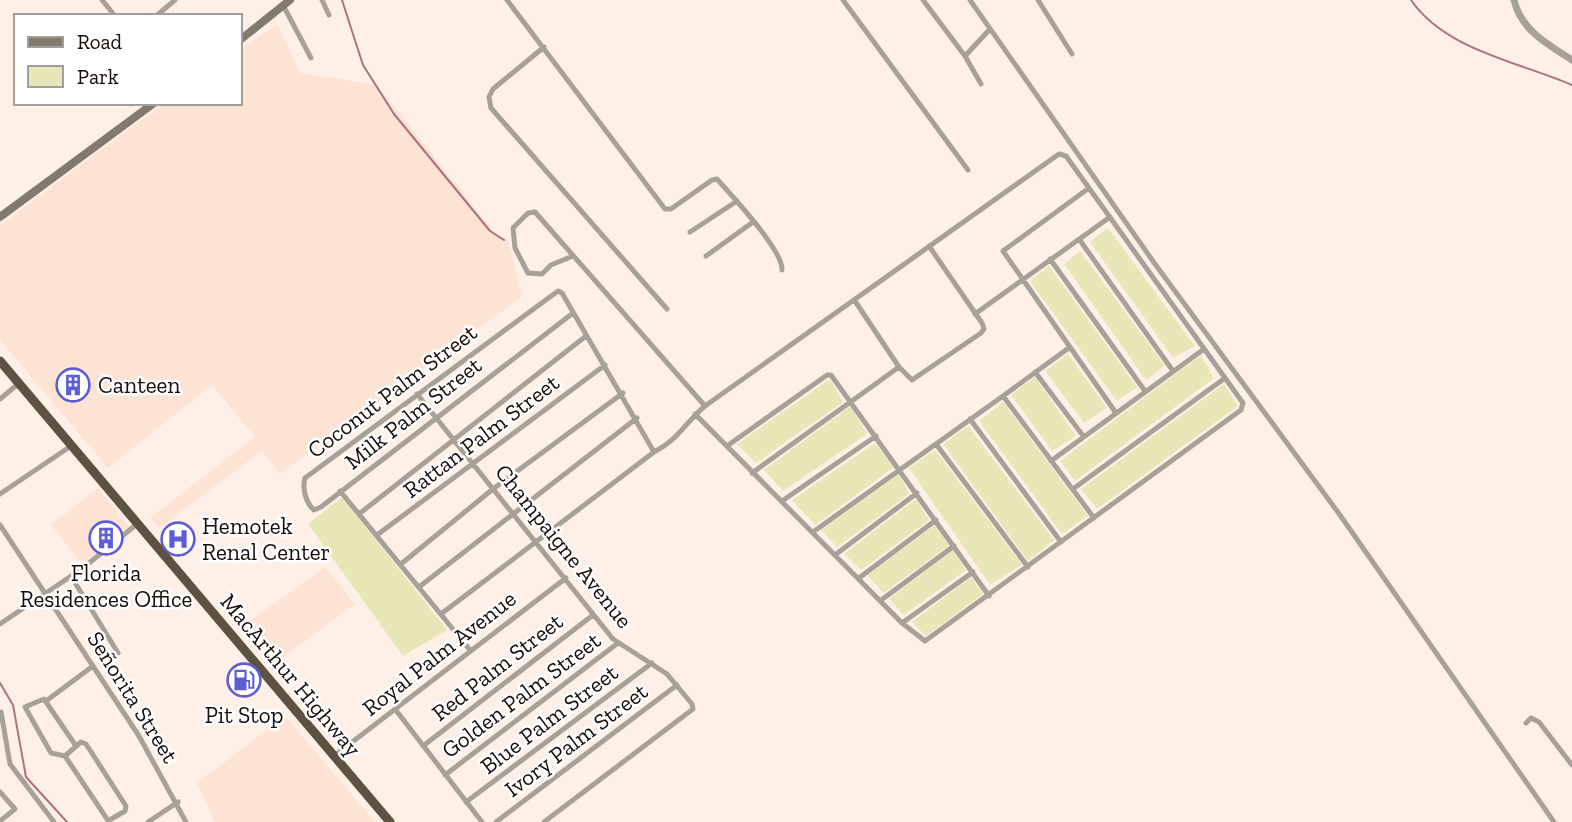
<svg xmlns="http://www.w3.org/2000/svg" width="1572" height="822" viewBox="0 0 1572 822" font-family="'Zilla Slab',serif">
  <rect width="100%" height="100%" fill="#fef0e7"/>
  <path fill="#fce3d4" d="M277,24L300,73L377,85L495,233L507,239L523,296L280,474L262,451L159,528L150,518L255,437L212,385L108,468L0,340V225L164,103H240V50Z
    M98,488L129,527L82,564L51,525Z
    M177,526L191,541L179,552L166,537Z
    M325,567L355,604L279,660L246,624Z
    M285,716L348,790L375,822H215L197,783Z"/>
  <path fill="#e8e7b8" d="M1108,228L1195,346L1173,358L1090,242Z
    M1080,251L1165,366L1146,380L1064,264Z
    M1049,266L1137,387L1117,401L1030,281Z
    M1068,354L1107,408L1084,423L1045,371Z
    M1201,355L1214,378L1075,481L1060,461Z
    M1035,377L1076,436L1052,451L1011,395Z
    M830,379L843,402L756,463L737,444Z
    M1224,384L1238,406L1097,509L1081,489Z
    M1003,402L1088,516L1062,534L979,421Z
    M851,406L867,434L783,491L764,470Z
    M968,426L1054,540L1028,561L943,444Z
    M875,443L894,467L815,525L792,500Z
    M935,450L1022,565L990,585L909,468Z
    M899,474L909,494L837,547L821,530Z
    M342,497L447,630L403,656L308,524Z
    M916,499L929,520L861,570L844,554Z
    M936,524L949,546L883,593L868,575Z
    M953,550L966,570L904,615L889,599Z
    M971,577L983,594L926,636L912,622Z"/>
  <g fill="none" stroke-linecap="round" stroke-linejoin="round">
    <path stroke="#a97382" stroke-width="2" d="M342,0L363,65L394,114L490,231L504,240
      M1411,0C1445,50 1519,62 1572,85
      M0,683L13,705L26,777L67,822"/>
    <path stroke="#a7a198" stroke-width="5" d="M102,0L115,16
      M322,0L329,15
      M507,0L665,209H671L712,180L717,179C732,196 783,250 782,270
      M843,0L968,170
      M923,0L965,56L981,84
      M970,0L1155,264L1340,515L1554,822
      M1038,0L1072,54
      M283,5L311,58
      M156,16L175,0
      M544,47L493,89L489,97L491,108L667,309
      M965,56L990,29
      M1089,188L1003,251L1116,413
      M690,232L737,201
      M1079,239L1173,371
      M573,256L551,265L542,274L528,273L515,248L513,228L528,213L535,212L705,406
      M706,256L753,222
      M1050,259L1145,391
      M855,301L899,367L912,380L981,333L984,329L982,323L929,246
      M573,313L321,507L314,510C306,503 302,489 305,478L558,291L562,293L654,452
      M975,314L1110,217
      M1035,372L1084,437
      M417,394L613,639L667,674L692,704L693,709L544,822
      M1003,396L1070,347
      M0,399L18,384
      M970,419L1061,542
      M936,444L1028,567
      M727,446L827,375H831L989,596
      M1051,461L1204,349
      M752,473L899,367
      M1073,489L1225,378
      M340,491L470,650
      M0,494L71,446
      M782,501L876,436
      M359,514L586,336
      M0,525L139,736L186,822
      M813,532L1003,396L1094,518
      M377,535L605,365
      M835,555L917,493
      M401,564L493,489L623,393
      M71,576L118,653
      M859,578L936,520
      M419,587L637,418
      M880,601L954,546
      M441,614L654,452C679,439 685,423 705,406L1059,154L1066,156L1243,403L1241,410L925,641L902,623L695,414
      M902,623L973,572
      M0,624L83,568L137,524
      M46,701L93,666
      M395,709L482,822
      M1,712L10,764L54,822
      M1526,723L1531,718L1539,722L1572,765
      M76,746L44,699L25,707L51,753L65,756L109,822
      M423,746L593,615
      M65,756L81,742L86,744L126,806L125,811L108,821
      M334,756L566,578
      M445,775L618,643
      M0,792L15,809L0,821
      M466,802L652,663
      M148,822L178,802
      M496,822L677,685"/>
    <path stroke="#a7a198" stroke-width="7" d="M1514,0C1521,30 1547,44 1572,60"/>
    <path stroke="#827a6d" stroke-width="8" d="M240,40L290,0
      M0,217L154,103"/>
    <path stroke="#5d5241" stroke-width="9" d="M0,361L390,822"/>
  </g>
  <defs>
    <symbol id="building-ring" viewBox="-11 -11 22 22"><circle r="9.5" fill="#fff" stroke="#5d5ed6" stroke-width="1.5"/><path d="M-4-6H4V6H1V3H-1V6H-4ZM-2.5-4.3h1.7v1.8h-1.7ZM.8-4.3h1.7v1.8H.8ZM-2.5-1h1.7V.8h-1.7ZM.8-1h1.7V.8H.8Z" fill="#5d5ed6"/></symbol>
    <symbol id="hospital-ring" viewBox="-11 -11 22 22"><circle r="9.5" fill="#fff" stroke="#5d5ed6" stroke-width="1.5"/><path d="M-5-5h3v3.5h4V-5h3V5h-3V1.5h-4V5h-3Z" fill="#5d5ed6"/></symbol>
    <symbol id="fuel-ring" viewBox="-11 -11 22 22"><circle r="9.5" fill="#fff" stroke="#5d5ed6" stroke-width="1.5"/><path d="M-5.5-6h7V0h2V4h1.3V-2.5L3-4.5l.8-.8L6-3V5H2.5V1h-1V6h-7ZM-4.2-4.7v3.2H.2V-4.7Z" fill="#5d5ed6"/></symbol>
  </defs>
  <g fill-rule="evenodd">
    <use href="#building-ring" x="54" y="366" width="38" height="38"/>
    <use href="#building-ring" x="87" y="519" width="38" height="38"/>
    <use href="#hospital-ring" x="159" y="520" width="38" height="38"/>
    <use href="#fuel-ring" x="225" y="661" width="38" height="38"/>
  </g>
  <g text-anchor="middle" stroke-width="5" stroke-linejoin="round" paint-order="stroke">
    <g font-size="23" fill="#150d09" stroke="#fff" text-anchor="start">
      <text x="98" y="393">Canteen</text>
      <text x="202" y="534">Hemotek<tspan x="202" dy="26">Renal Center</tspan></text>
      <text x="106" y="581" text-anchor="middle">Florida<tspan x="106" dy="26">Residences Office</tspan></text>
      <text x="244" y="723" text-anchor="middle">Pit Stop</text>
    </g>
    <g font-size="23" fill="#150d09" stroke="#fff">
      <text transform="translate(392 391) rotate(-37)" y="8">Coconut Palm Street</text>
      <text transform="translate(413 413) rotate(-38)" y="8">Milk Palm Street</text>
      <text transform="translate(481 436) rotate(-37)" y="8">Rattan Palm Street</text>
      <text transform="translate(564 546) rotate(51)" y="8">Champaigne Avenue</text>
      <text transform="translate(439 653) rotate(-38)" y="8">Royal Palm Avenue</text>
      <text transform="translate(497 667) rotate(-38)" y="8">Red Palm Street</text>
      <text transform="translate(291 675) rotate(50)" y="8">MacArthur Highway</text>
      <text transform="translate(521 695) rotate(-37)" y="8">Golden Palm Street</text>
      <text transform="translate(133 697) rotate(58)" y="8">Señorita Street</text>
      <text transform="translate(549 719) rotate(-37)" y="8">Blue Palm Street</text>
      <text transform="translate(576 740) rotate(-37)" y="8">Ivory Palm Street</text>
    </g>
  </g>
  <rect x="14" y="14" width="228" height="91" fill="#ffffff" stroke="#a19e9d" stroke-width="2"/>
  <rect x="28" y="37" width="35" height="10" fill="#827a6d" stroke="#a19e9d" stroke-width="2"/>
  <text x="77" y="49" font-size="21" fill="#150d09">Road</text>
  <rect x="28" y="66" width="35" height="21" fill="#e8e7b8" stroke="#a19e9d" stroke-width="2"/>
  <text x="77" y="84" font-size="21" fill="#150d09">Park</text>
</svg>
